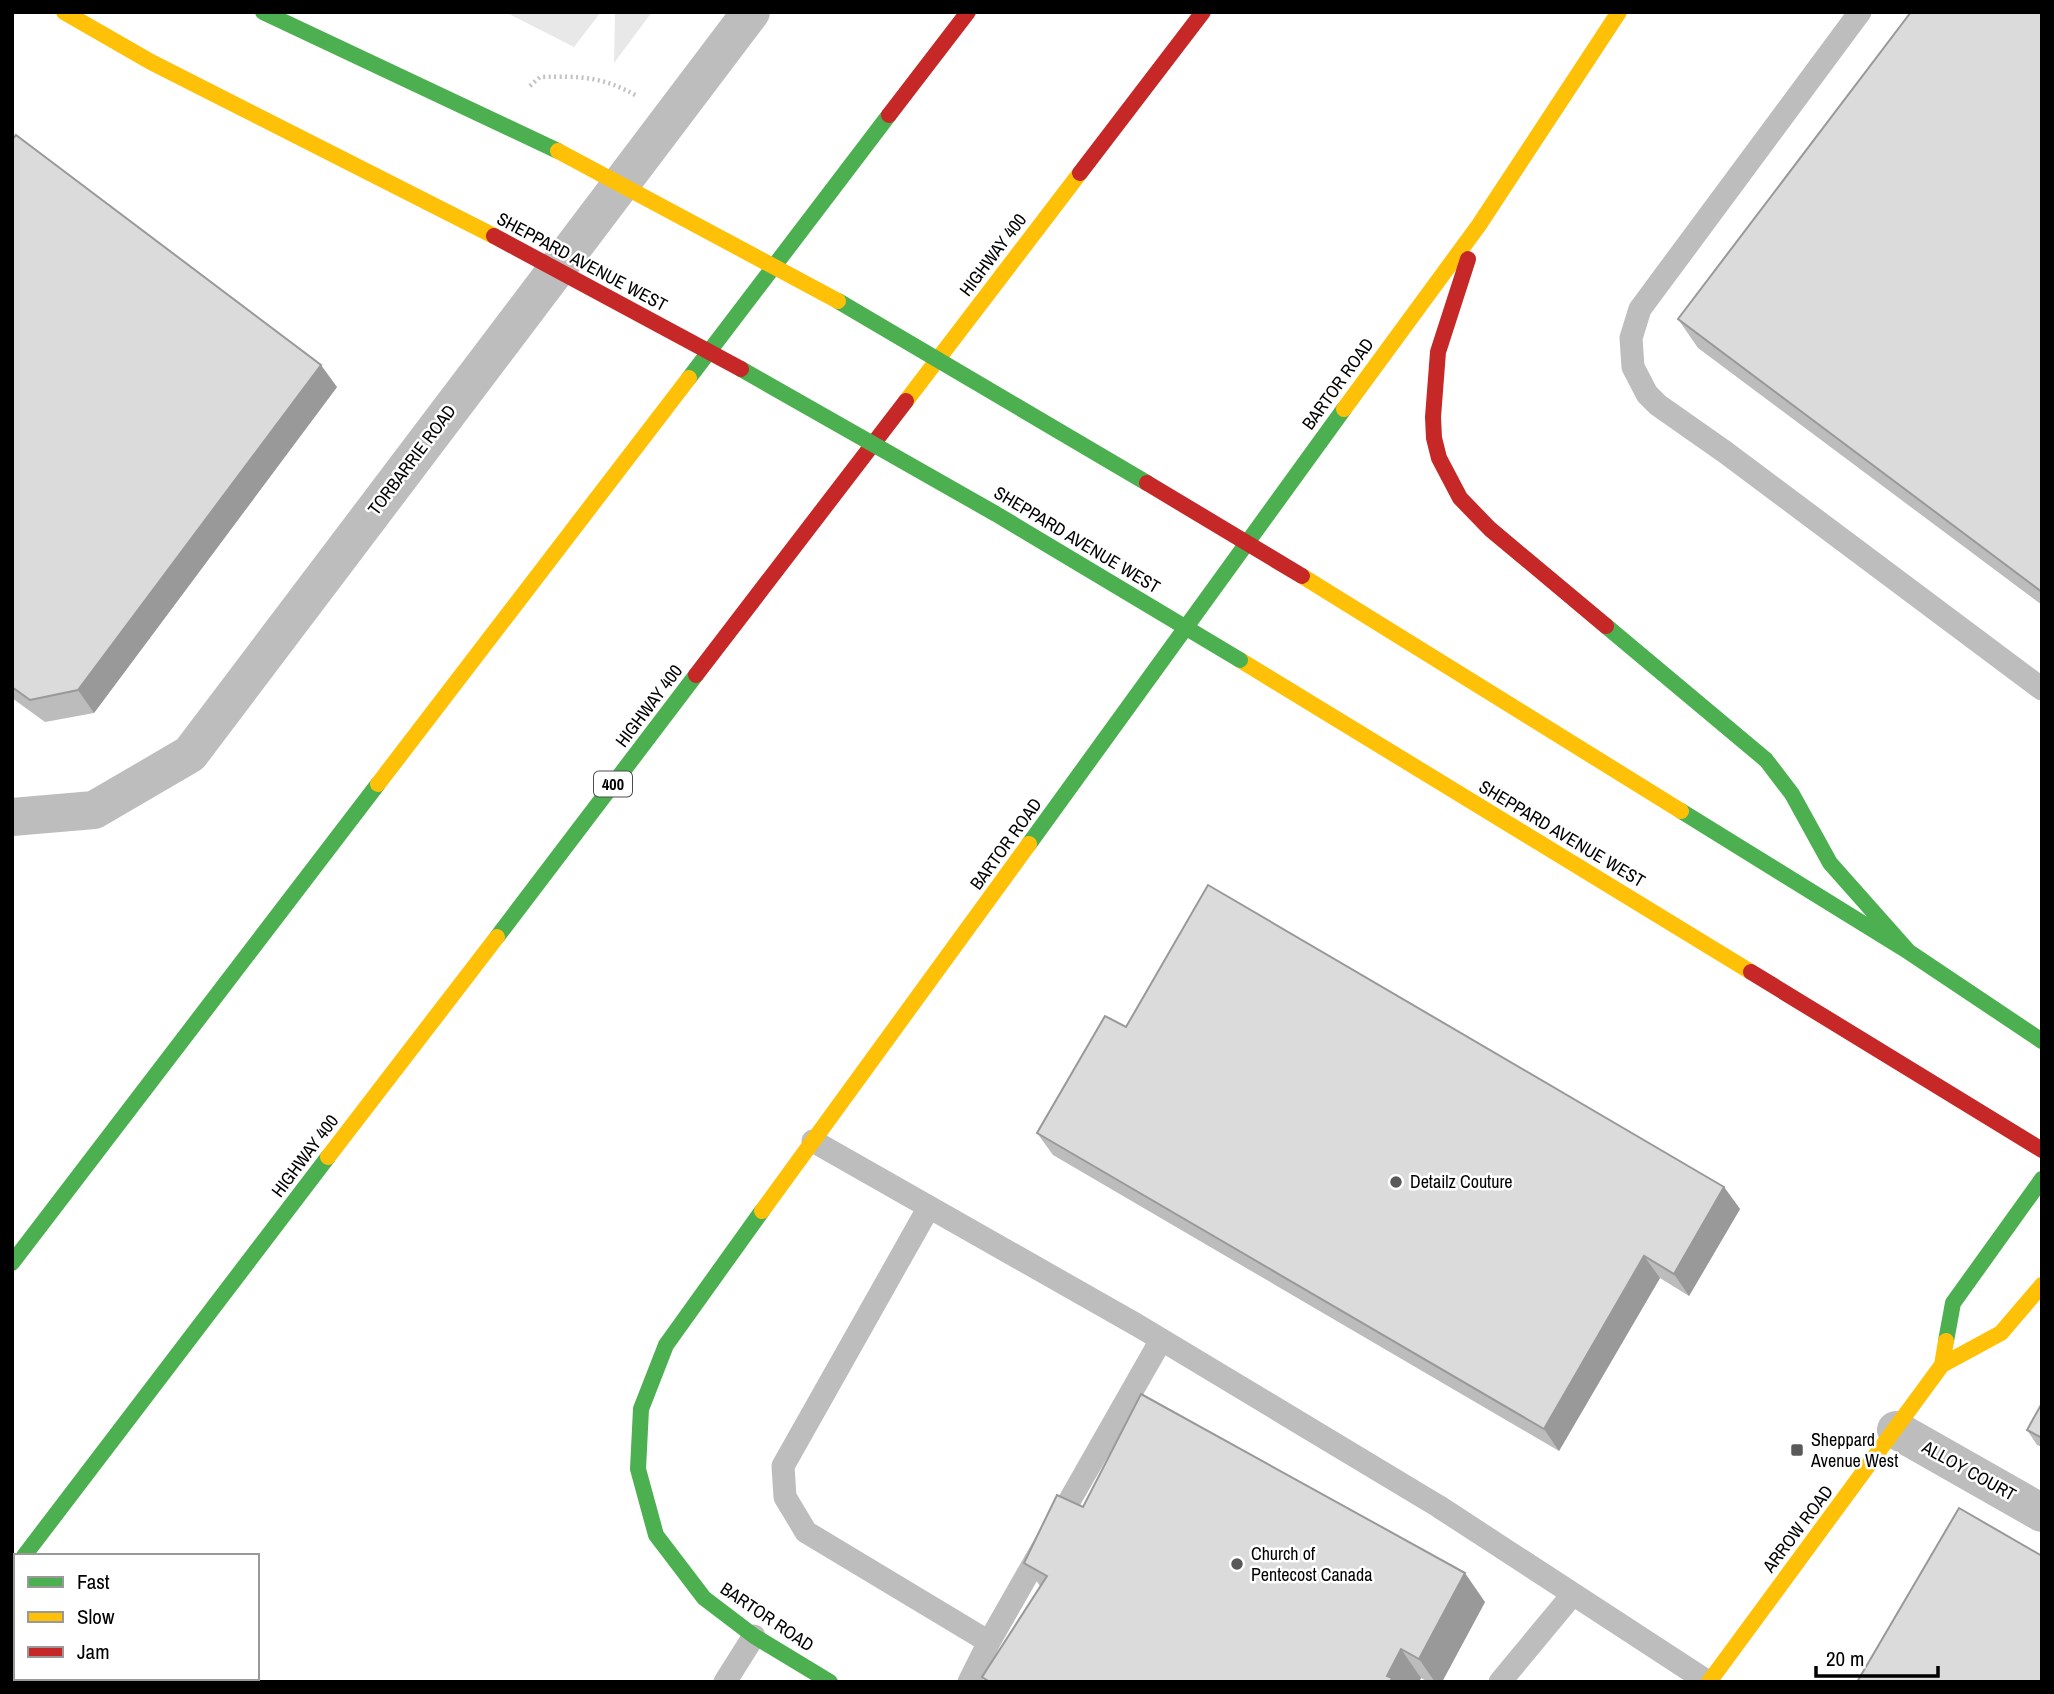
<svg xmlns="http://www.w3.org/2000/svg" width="2054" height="1694" viewBox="0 0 2054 1694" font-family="'Archivo Narrow',sans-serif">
  <rect width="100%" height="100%" fill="#fff"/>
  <path fill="#e8e8e8" d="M505,12H601L574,47Z
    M615,12H652L614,63Z"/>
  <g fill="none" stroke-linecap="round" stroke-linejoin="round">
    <path stroke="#c2c2c2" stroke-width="4.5" stroke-dasharray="2 3.5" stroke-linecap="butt" d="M530,86L540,77C579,76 602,76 637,96"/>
    <path stroke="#bdbdbd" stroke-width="23" d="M1860,12L1640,309L1631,338L1633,367L1647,394L1658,405L1725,452L2042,689
      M813,1141L1137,1325L1438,1506L1708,1682
      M929,1207L783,1466L785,1497L806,1532L989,1642L1161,1340
      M725,1682L754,1636
      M969,1682L989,1642
      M1500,1682L1573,1594"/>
    <path stroke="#bdbdbd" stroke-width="38" d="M12,817L94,810L190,754L751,12
      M1896,1430L2042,1513"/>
    <path stroke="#4caf50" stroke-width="16" d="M263,12L558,151
      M689,378L889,115
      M1606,626L1766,760L1792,794L1830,863L1909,952
      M1681,811L1909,952L2042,1041
      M1029,844L1344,409
      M497,937L696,675
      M762,1211L666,1345L641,1409L638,1469L656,1535L704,1598L754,1636L830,1682
      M12,1263L378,784
      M1946,1341L1953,1303L2042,1179
      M24,1556L328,1157"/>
    <path stroke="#ffc107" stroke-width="16" d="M64,12L151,62L494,236
      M906,401L1080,173
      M1344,409L1479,225L1619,12
      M1302,576L1681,811
      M1240,660L1751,972
      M378,784L689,378
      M328,1157L497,937
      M762,1211L1029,844
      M1942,1365L2001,1333L2042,1285
      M1709,1682L1942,1365L1946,1341"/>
    <path stroke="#c62828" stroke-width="16" d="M889,115L968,12
      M1080,173L1203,12
      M1468,259L1438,352L1433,417L1434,438L1439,458L1460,498L1490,529L1606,626
      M696,675L906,401
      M1751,972L2042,1150"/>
    <path stroke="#4caf50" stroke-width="16" d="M838,301L1147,483
      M741,369L996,514L1240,660"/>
    <path stroke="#ffc107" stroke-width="16" d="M558,151L838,301"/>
    <path stroke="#c62828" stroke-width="16" d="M494,236L741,369
      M1147,483L1302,576"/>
  </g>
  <path fill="#bcbcbc" d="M2042,13V605L1698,348L1678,319Z
    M12,140L337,387L94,713L45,722L12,698Z
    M1126,1027L1724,1187L1740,1209L1689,1296L1660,1278L1559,1451L1053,1155L1037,1133Z
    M2042,1403V1447L2037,1445L2027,1430Z
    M1083,1507L1485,1602L1442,1682H1428L1421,1678L1419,1682H985L982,1677L1040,1586L1024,1563Z"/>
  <path fill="#999" d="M321,365L337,387L94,713L78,690Z
    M1724,1187L1740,1209L1689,1296L1674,1274Z
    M1644,1256L1660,1278L1559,1451L1544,1429Z
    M1465,1573L1485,1602L1442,1682H1435L1419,1659Z
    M1401,1649L1421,1678L1419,1682H1390L1387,1676Z"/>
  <path fill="#dbdbdb" stroke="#999" stroke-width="2" d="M1911,12H2040L2042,13V592L1678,319Z
    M16,135L321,365L78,690L30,700L12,687V140Z
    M1208,885L1724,1187L1674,1274L1644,1256L1544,1429L1037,1133L1105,1016L1126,1027Z
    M1141,1394L1465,1573L1419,1659L1401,1649L1387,1676L1392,1678L1390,1682H990L982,1677L1047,1576L1024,1563L1057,1495L1083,1507Z
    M2042,1403V1438L2027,1430Z
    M1959,1508L2042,1556V1682H1857Z"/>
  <g fill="#595959" stroke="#fff" stroke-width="2.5">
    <circle cx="1396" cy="1182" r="7"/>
    <rect x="1790" y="1443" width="14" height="14" rx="3.5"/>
    <circle cx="1237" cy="1564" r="7"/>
  </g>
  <g text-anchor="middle" stroke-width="5" stroke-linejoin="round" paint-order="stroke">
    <rect fill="#fff" stroke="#4c4c4c" stroke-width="2" x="594" y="771.5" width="38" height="25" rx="5"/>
    <g font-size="16" font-weight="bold" fill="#000">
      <text x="613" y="790">400</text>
    </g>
    <g font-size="18" fill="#000" stroke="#fff">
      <text transform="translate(993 255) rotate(-53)" y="6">HIGHWAY 400</text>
      <text transform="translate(582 262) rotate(28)" y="6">SHEPPARD AVENUE WEST</text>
      <text transform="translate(1338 384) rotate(-54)" y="6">BARTOR ROAD</text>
      <text transform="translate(412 460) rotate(-53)" y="6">TORBARRIE ROAD</text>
      <text transform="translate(1077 540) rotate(31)" y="6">SHEPPARD AVENUE WEST</text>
      <text transform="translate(649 706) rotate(-53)" y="6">HIGHWAY 400</text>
      <text transform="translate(1562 834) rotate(31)" y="6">SHEPPARD AVENUE WEST</text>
      <text transform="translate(1006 844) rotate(-54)" y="6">BARTOR ROAD</text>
      <text transform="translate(305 1156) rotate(-53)" y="6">HIGHWAY 400</text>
      <text transform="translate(1969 1471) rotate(29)" y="6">ALLOY COURT</text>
      <text transform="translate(1798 1529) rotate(-53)" y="6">ARROW ROAD</text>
      <text transform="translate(767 1617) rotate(34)" y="6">BARTOR ROAD</text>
    </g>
    <g font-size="18" fill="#000" stroke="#fff" text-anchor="start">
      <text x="1410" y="1188">Detailz Couture</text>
      <text x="1811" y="1446">Sheppard<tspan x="1811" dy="21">Avenue West</tspan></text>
      <text x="1251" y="1560">Church of<tspan x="1251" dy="21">Pentecost Canada</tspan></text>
    </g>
  </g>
  <rect width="2054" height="1694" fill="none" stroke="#000000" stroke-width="28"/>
  <rect x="14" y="1554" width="245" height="126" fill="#ffffff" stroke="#999999" stroke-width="2"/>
  <rect x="28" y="1577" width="35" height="10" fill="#4caf50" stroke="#999999" stroke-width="2"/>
  <text x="77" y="1589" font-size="21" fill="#000000">Fast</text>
  <rect x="28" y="1612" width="35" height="10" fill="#ffc107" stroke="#999999" stroke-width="2"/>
  <text x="77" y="1624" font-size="21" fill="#000000">Slow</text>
  <rect x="28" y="1647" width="35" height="10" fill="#c62828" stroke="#999999" stroke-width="2"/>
  <text x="77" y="1659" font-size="21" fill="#000000">Jam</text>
  <path d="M1816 1666v10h122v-10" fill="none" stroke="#000000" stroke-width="3.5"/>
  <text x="1826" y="1666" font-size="21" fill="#000000" stroke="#ffffff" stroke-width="5" paint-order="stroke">20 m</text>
</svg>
